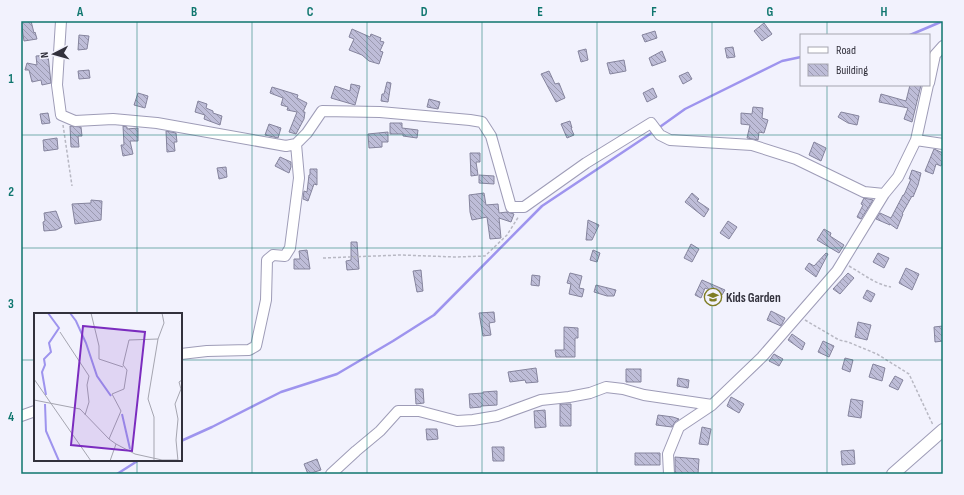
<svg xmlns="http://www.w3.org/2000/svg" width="964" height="495" viewBox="0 0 964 495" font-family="'Sofia Sans Condensed',sans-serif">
  <defs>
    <pattern id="building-back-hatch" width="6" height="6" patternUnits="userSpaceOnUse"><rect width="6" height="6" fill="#bebdd8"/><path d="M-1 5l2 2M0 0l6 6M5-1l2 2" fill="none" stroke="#9b9ab0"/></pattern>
  </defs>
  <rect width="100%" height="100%" fill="#f2f2fd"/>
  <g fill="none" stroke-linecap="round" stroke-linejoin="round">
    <path stroke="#9e94ee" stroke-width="2.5" d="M910,35L943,21
      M657,129L685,109L782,61L801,57
      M181,441L212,427L281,392L337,374L393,341L434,315L542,206L653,132
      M117,474L139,460"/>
  </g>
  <path fill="url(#building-back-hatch)" stroke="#85849d" d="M21,21H31L34,33L35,32L37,39L24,41Z
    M764,23L772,34L762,41L754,31Z
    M352,29L370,37L371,34L381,38L380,41L384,42L380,51L383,52L379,64L369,61L362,55L349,50L354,39L349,37Z
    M655,31L657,38L645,42L642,35Z
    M79,35L89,36L87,49L78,50Z
    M733,47L735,57L727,58L725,48Z
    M586,49L588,60L581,62L578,51Z
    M662,51L666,61L652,66L649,58Z
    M48,55L51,83L42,85L41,80L32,82L29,70H25L27,63L37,65L36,56Z
    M624,60L626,71L610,74L607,63Z
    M89,70L90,78L79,79L78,71Z
    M549,71L555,84L559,83L565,98L556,102L541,74Z
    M688,72L692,79L683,84L679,76Z
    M387,82L391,83L388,102L381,101L382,94H384Z
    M351,84L360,86L355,105L331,98L335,86L350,91Z
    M910,85H921L912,122L904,119L908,108L879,102L881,94L906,101Z
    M272,87L298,95L297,98L307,103L303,112H305L304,119L296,134L289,132L297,112L287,110L288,107L281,105L283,98L270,93Z
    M653,88L657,97L647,102L643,93Z
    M138,93L148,96L145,108L134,105Z
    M429,99L440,102L438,109L427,107Z
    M198,101L207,104L206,108L213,111V113L222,116L220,125L204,119L205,115L195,112Z
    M753,107L763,108L762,118L768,120L764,133L759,132L758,140L747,138L750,125L741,124V113L752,114Z
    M841,112L859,116L857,125L848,123L838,117Z
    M48,113L50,123L42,124L40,114Z
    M570,121L572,128H571L574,135L567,138L561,124Z
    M390,123H402V128L418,130L417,138L403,136V134H390Z
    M269,124L281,128L278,138L265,135Z
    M70,126L81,127L82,136H78L79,147H71Z
    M123,126L127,127V129L138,128V141H130L133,154L123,156L121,145H124Z
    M166,131L176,133L177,142H174L175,151L167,152Z
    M388,132V142H382V147L369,148L368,134Z
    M57,138L58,149L44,151L43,140Z
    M814,142L826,148L821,161L809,155Z
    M934,149L943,153V160L941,166L936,164L933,174L925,171Z
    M470,153H480V162H476L478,175L471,176Z
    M280,157L291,162V167L289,173L275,166Z
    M226,167L227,177L219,179L217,168Z
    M310,169H317V185L314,184L308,201L303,199L304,191L307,192L309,175H310Z
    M912,170L921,173L918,185L913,197L912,196L902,214H903L897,229L890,224V225L876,219L880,213L891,218L903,195H904L911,179H909Z
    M479,175L494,176V184L479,183Z
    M484,193L486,205L498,204L499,213L507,212L514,214L511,222L499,218L501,238L490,239L487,217L472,220L470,212L469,195Z
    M692,193L699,199L697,201L709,209L704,217L685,202Z
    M864,198L873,200L861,219L857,217L863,205L861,204Z
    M91,200L102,201L101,220L75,224L72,204L91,203Z
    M56,211L62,227L56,230L44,231L43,222L45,221L44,213Z
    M588,220L599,225L592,240H586Z
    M728,221L737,227L729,239L720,233Z
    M824,229L831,233L830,236L844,245L839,253L817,240Z
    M351,242H357L359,269L347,270L346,261L351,260Z
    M691,244L699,249L692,262L684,258Z
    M307,250L310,269H294V259H300L299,251Z
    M593,250L600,253L597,262L590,260Z
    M826,253L828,254L816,277L805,269L809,263L814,266Z
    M878,253L889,258L884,268L873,262Z
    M906,268L919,274L912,290L899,283Z
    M421,270L423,291L417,292L413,271Z
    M570,273L582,276L579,288L584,289L582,297L569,294L571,284L567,283Z
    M848,273L854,278L840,294L833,289Z
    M532,275L540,276L539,286L531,285Z
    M702,280L725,290L722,295L705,288L701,298L695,295Z
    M596,285L616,290L614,296H607L594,292Z
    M867,290L875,294L871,302L863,298Z
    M771,311L785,318L781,326L767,320Z
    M494,312L495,322L489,323L491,335L483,336L479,313Z
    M858,322L871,325L867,340L855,337Z
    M943,326V341L935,342L934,327Z
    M564,327L578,328V338H575V357H556L555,350H564Z
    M792,334L805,343L802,350L788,340Z
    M823,341L834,346L829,357L818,352Z
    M774,354L783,359L779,366L769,361Z
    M845,358L853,360L850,372L842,369Z
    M873,364L885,368L882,381L869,377Z
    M536,368L538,382L526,383L525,380L510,382L508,372Z
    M626,369H641V382H626Z
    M895,376L903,380L898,390L889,386Z
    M678,378L689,380L688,388L677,386Z
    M415,389H423L424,403L416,404Z
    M497,391V405L481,406V407L470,408L469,394L483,393V392Z
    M731,397L744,404L739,413L727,406Z
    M851,399L863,401L861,418L848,416Z
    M560,404H571V426H560Z
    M545,410L546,427L535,428L534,411Z
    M658,415L673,417L679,419L675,422L672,427L656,425Z
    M702,427L711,429L708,445L699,444Z
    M426,429H437L438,439L427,440Z
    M492,447H504V461H493Z
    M854,450L855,464L842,465L841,451Z
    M635,453H660V465H635Z
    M675,457L699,459L698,474H675Z
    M317,459L321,470L308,474L304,464Z"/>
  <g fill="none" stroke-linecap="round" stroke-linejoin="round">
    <defs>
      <path id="minor" d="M61,21L57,85L61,115L75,121L113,119L157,123L286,146L296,144L307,133L322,111L380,112L470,120L482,122L491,136L511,207H524L586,163L651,123L660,135L670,140L752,145L796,159L864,192L884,194L898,177L916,140L943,144
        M929,83L935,55L943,46
        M916,140L928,85
        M181,354L207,351L249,350L256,346L266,300L267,260L273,255L285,256L290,248L299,178L296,144
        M21,416L35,411
        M331,474L356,451L380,431L398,411H419L457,421L473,420L497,416L541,400L569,397L590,393L606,387L623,389L644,395L712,405
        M669,474L668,454L679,427L712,405L762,357L837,271L884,194"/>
      <path id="tertiary" d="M893,474L943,430"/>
    </defs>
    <use href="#minor" stroke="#9e9cb7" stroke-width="12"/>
    <use href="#tertiary" stroke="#9e9cb7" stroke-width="14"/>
    <path stroke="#b8b8c3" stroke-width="1.5" stroke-dasharray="3 2" stroke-linecap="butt" d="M63,125L72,186
      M323,258L401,255L455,257L485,256L507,235L519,216
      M849,266C863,274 875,284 891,287
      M805,320L839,340L848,342L877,354L909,374L933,425"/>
    <use href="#minor" stroke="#fff" stroke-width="10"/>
    <use href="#tertiary" stroke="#fff" stroke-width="12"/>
  </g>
  <path fill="none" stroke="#0f766e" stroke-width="1" stroke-opacity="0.55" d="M137,21V314M252,21V474M367,21V474M482,21V474M597,21V474M712,21V474M827,21V35M827,85V474M21,135H943M21,248H943M21,360H35M181,360H943M137,460V474"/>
  <defs>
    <symbol id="school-ring" viewBox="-11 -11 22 22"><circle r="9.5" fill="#f2f2fd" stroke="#7f7d24" stroke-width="1.5"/><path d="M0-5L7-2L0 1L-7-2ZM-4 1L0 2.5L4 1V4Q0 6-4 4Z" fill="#7f7d24"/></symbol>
  </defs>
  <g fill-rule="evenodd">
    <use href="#school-ring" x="703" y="287" width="20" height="20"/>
  </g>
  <g text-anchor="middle" stroke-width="3" stroke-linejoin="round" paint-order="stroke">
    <g font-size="13" font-weight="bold" fill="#32313c" stroke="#f2f2fd" text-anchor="start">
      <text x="726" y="302">Kids Garden</text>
    </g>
  </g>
  <g transform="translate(34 313)">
    <rect width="148" height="148" fill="#f2f2fd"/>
    <path fill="none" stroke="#9e94ee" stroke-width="2" d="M36,0L42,8L52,30L63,63L77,83M12,82L8,59L11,52L10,46L17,39L15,30L25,15L14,0M11,91L12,118L25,148M88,101L96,136"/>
    <path fill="none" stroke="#a5a5b0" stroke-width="1" d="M57,0L65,33V46L89,54M26,19L55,63L53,72L55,89L51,102M0,66L57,148M0,87L46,96L75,126M82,131L101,141L128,147H144M76,148L82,131L75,126L87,98L78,81L90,76L93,57L89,52L95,27L124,26L130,10L128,0M120,148V104L114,86L124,26M144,148L142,127L144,106L141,91L147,76L145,69L148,67"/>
    <path fill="#7b2cbf" fill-opacity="0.15" stroke="#7b2cbf" stroke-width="2" d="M49,13L111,19L98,138L37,132Z"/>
    <rect width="148" height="148" fill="none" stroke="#32313c" stroke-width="2"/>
  </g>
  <rect width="964" height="495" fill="none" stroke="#f2f2fd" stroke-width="44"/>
  <rect x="800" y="34" width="130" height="52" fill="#f2f2fd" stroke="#a5a5b0"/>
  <rect x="808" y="47" width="20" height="6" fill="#ffffff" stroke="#a5a5b0"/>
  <text x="836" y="54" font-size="12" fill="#32313c">Road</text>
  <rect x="808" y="64" width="20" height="12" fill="url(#building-back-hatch)" stroke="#a5a5b0"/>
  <text x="836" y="74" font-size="12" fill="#32313c">Building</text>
  <g transform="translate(54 54) rotate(264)" stroke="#f2f2fd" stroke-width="3" paint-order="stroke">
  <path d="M0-3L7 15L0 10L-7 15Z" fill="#32313c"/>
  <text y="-6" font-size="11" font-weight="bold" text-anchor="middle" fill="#32313c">N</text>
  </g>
  <rect x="22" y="22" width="920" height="451" fill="none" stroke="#0f766e" stroke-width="1.5"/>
  <g font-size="13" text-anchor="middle" font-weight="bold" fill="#0f766e">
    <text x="80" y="16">A</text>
    <text x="194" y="16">B</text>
    <text x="310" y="16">C</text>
    <text x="424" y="16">D</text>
    <text x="540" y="16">E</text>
    <text x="654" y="16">F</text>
    <text x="770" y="16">G</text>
    <text x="884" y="16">H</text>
    <text x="11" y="83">1</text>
    <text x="11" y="196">2</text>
    <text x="11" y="308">3</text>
    <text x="11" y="421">4</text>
  </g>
</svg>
